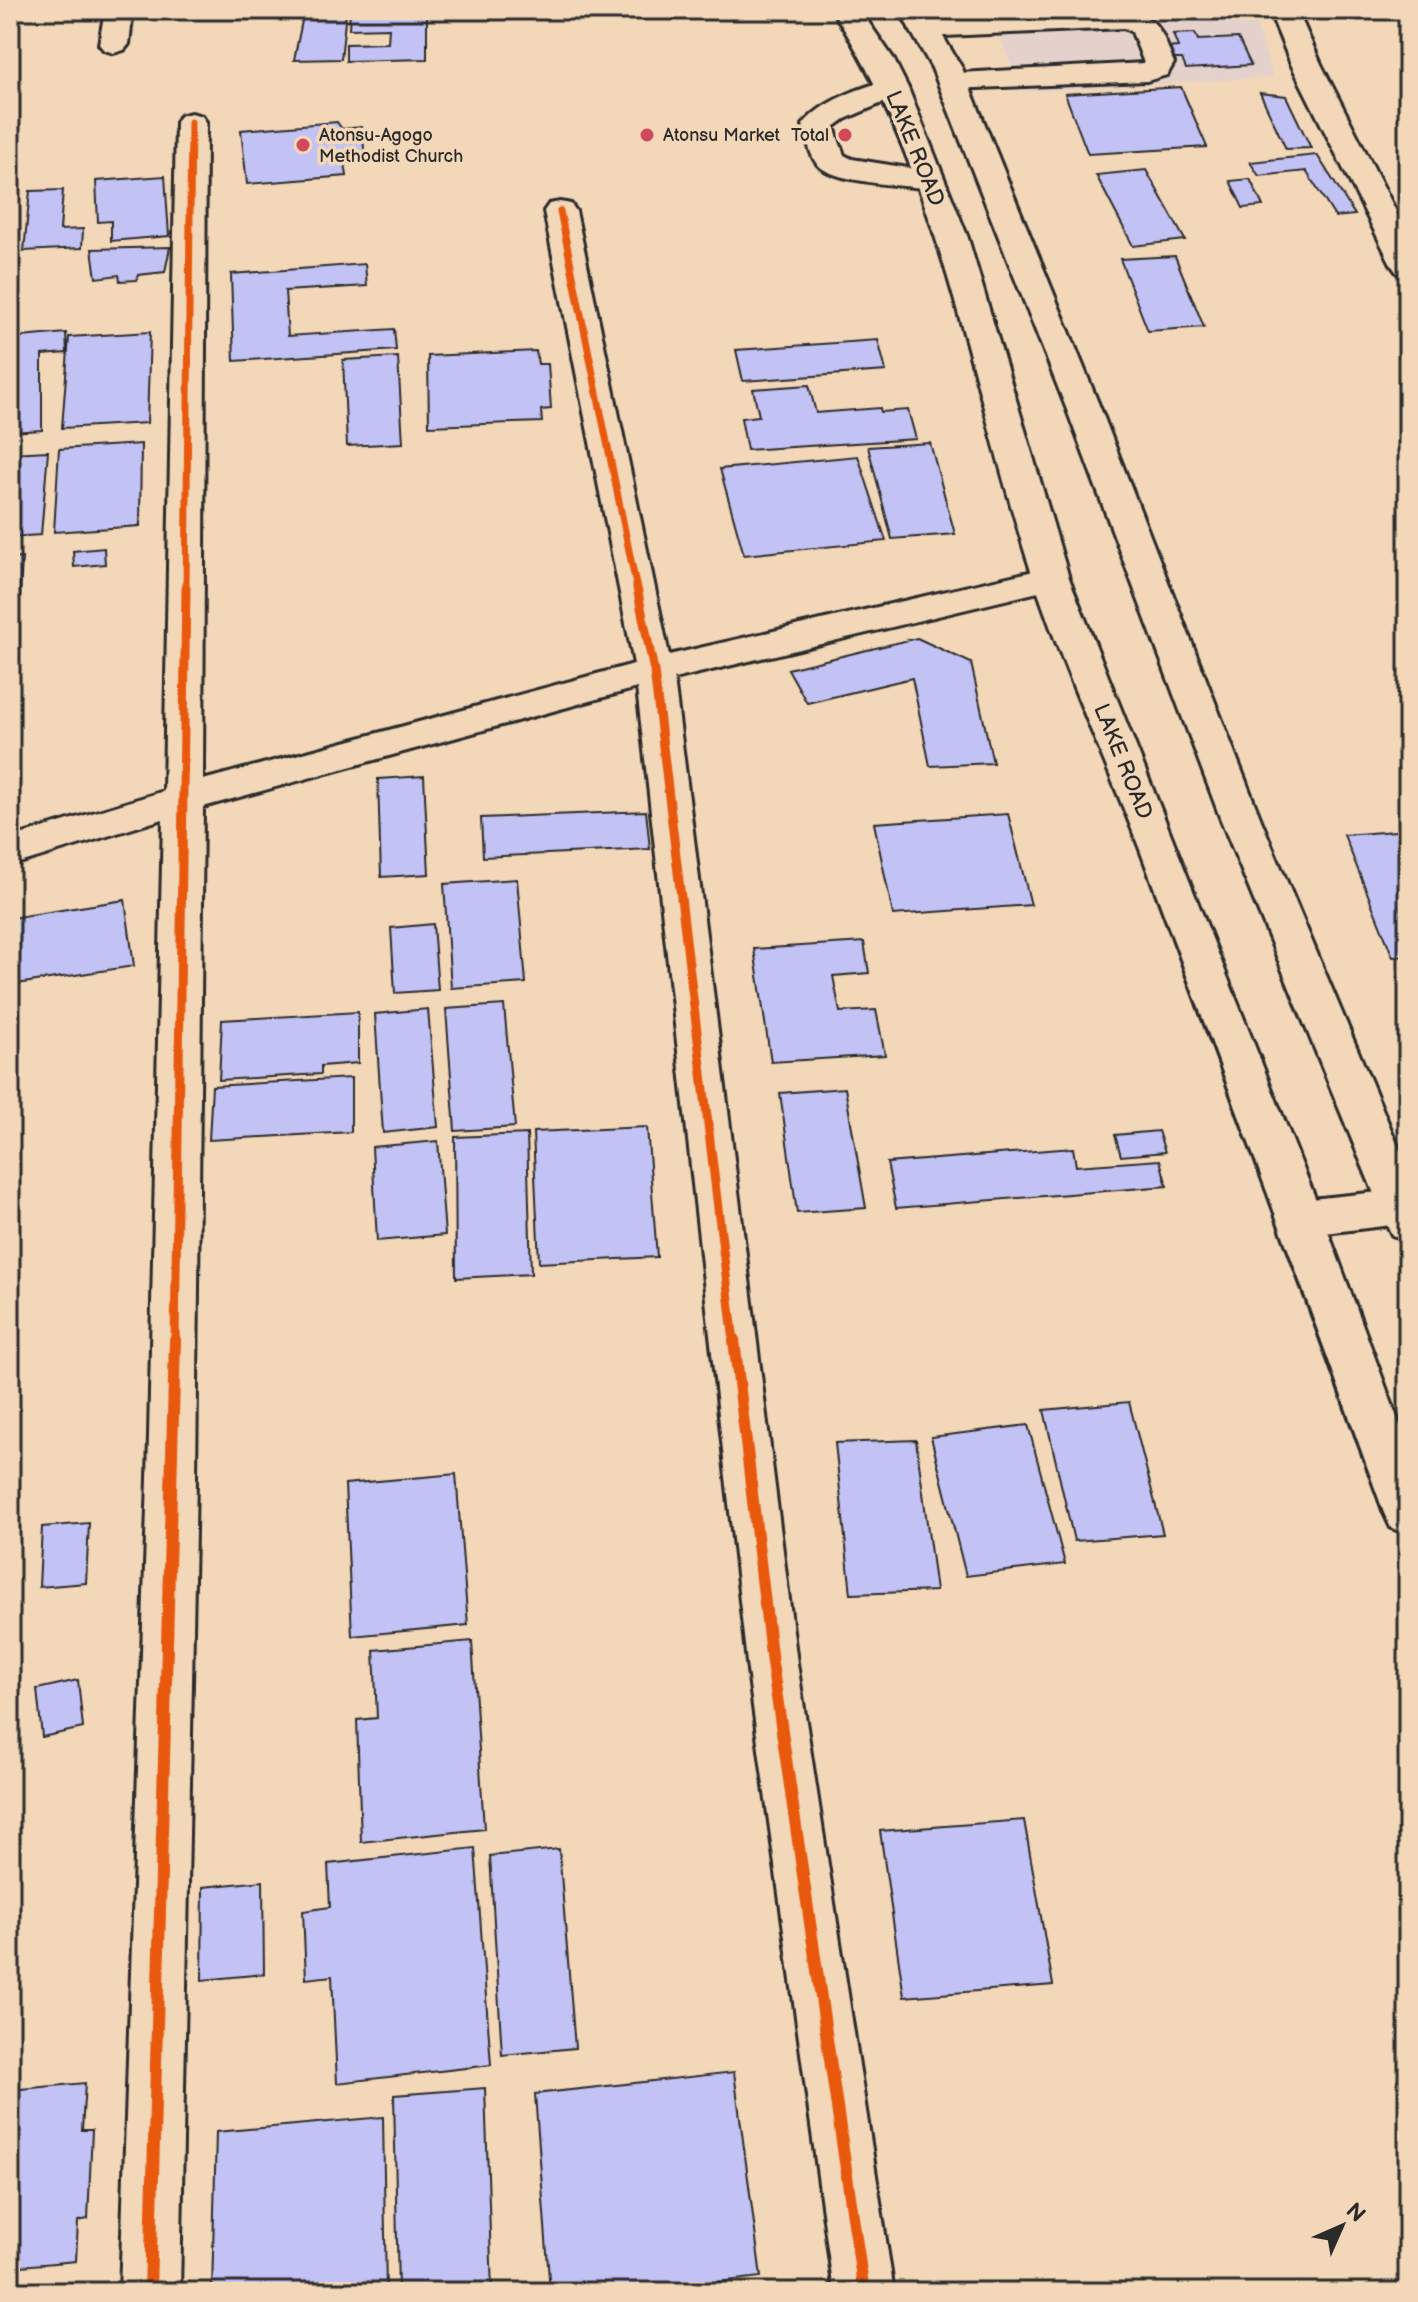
<svg xmlns="http://www.w3.org/2000/svg" width="1418" height="2302" viewBox="0 0 1418 2302" font-family="'Balsamiq Sans',sans-serif">
  <rect width="100%" height="100%" fill="#f2d7b9"/>
  <filter id="ink" filterUnits="userSpaceOnUse"><feTurbulence type="fractalNoise" baseFrequency=".0125" numOctaves="2"/><feDisplacementMap in="SourceGraphic" scale="16" xChannelSelector="R" yChannelSelector="G"/><feConvolveMatrix kernelMatrix="1 2 1 2 8 2 1 2 1" color-interpolation-filters="sRGB"/></filter>
  <g filter="url(#ink)">
    <path fill="#e4d1cb" d="M988,10H1251L1273,77L1023,92Z"/>
    <path fill="#c3c2f5" stroke="#2b2b2b" stroke-width="2" d="M350,10H427V59L346,61V44L388,43L389,28L349,29Z
      M304,11L346,12L341,59L294,60Z
      M1195,33L1198,40L1238,38L1251,65L1186,69L1182,59H1169L1165,48L1178,47L1173,34Z
      M1181,87L1207,147L1088,154L1065,94Z
      M1260,93L1286,96L1311,148L1286,149Z
      M337,122L342,129L361,127L366,161L345,163L347,176L247,184L241,130Z
      M1317,155L1355,215L1335,217L1306,171L1259,176L1250,162Z
      M1146,170L1185,240L1133,246L1096,175Z
      M165,176L169,236L111,241V221L98,222L96,181Z
      M1250,179L1263,206L1243,208L1230,181Z
      M63,190L60,230L83,229L82,248L24,251L30,191Z
      M170,247L165,272L138,275L137,280L120,281L119,275L96,278L92,249Z
      M1175,256L1204,327L1148,331L1120,259Z
      M365,264L367,286L285,291L288,336L394,329L396,350L234,361L231,274Z
      M150,332L147,423L62,428L69,337Z
      M66,333L67,353L42,355V430L10,432V338Z
      M878,340L886,371L743,381L736,350Z
      M536,351L538,364H548L551,409L541,410L542,422L429,426L428,356Z
      M398,357L403,443L347,446L343,360Z
      M809,385L816,413L880,408L881,412L908,410L916,439L747,450L741,418L759,416L753,389Z
      M930,443L955,534L892,539L868,447Z
      M141,444L140,526L54,532L59,449Z
      M48,451L41,535L10,537V453Z
      M858,456L886,541L744,555L720,469Z
      M104,548L105,564L74,567L73,551Z
      M22,558L16,659L10,660V559Z
      M917,638L971,663L993,763L930,766L912,678L807,703L788,669Z
      M424,776L429,874L381,877L378,779Z
      M646,811L650,849L483,857L481,818Z
      M1008,814L1031,905L893,915L874,823Z
      M1408,830V956L1393,957L1344,835Z
      M517,879L526,983L451,988L444,884Z
      M125,900L134,966L10,985V918Z
      M433,924L438,990L395,993L391,928Z
      M864,942L869,973L833,976L840,1012L876,1010L885,1055L771,1062L754,949Z
      M504,1005L515,1127L455,1131L446,1009Z
      M428,1009L438,1127L383,1133L375,1014Z
      M358,1012V1063L321,1066V1074L219,1080L222,1020Z
      M351,1078V1132L209,1140L212,1086Z
      M845,1088L866,1208L797,1213L780,1093Z
      M647,1127L657,1257L539,1263L533,1132Z
      M1158,1131L1165,1152L1121,1156L1115,1135Z
      M527,1134L531,1274L456,1278L455,1137Z
      M438,1141L445,1235L377,1241L372,1147Z
      M1073,1148L1076,1166L1160,1160L1167,1186L896,1208L887,1163Z
      M1129,1402L1163,1534L1074,1541L1044,1410Z
      M1028,1425L1065,1564L966,1576L931,1437Z
      M916,1440L936,1591L851,1594L835,1443Z
      M456,1474L468,1625L352,1636L345,1484Z
      M89,1523L86,1583L39,1587L42,1527Z
      M472,1641L484,1829L361,1842L357,1720L377,1718L374,1650Z
      M78,1680L83,1728L42,1737L37,1689Z
      M1024,1820L1053,1985L904,1997L880,1831Z
      M475,1848L491,2065L337,2083L332,1976L306,1979L303,1911L330,1907L328,1864Z
      M559,1849L575,2048L502,2055L490,1856Z
      M263,1881L264,1974L202,1980L203,1887Z
      M734,2072L761,2277L634,2292H550L535,2094Z
      M85,2083L82,2130H92L88,2219L78,2221L76,2261L10,2267V2090Z
      M485,2088L492,2292H398L394,2095Z
      M383,2117L386,2292H212L216,2132Z"/>
    <g fill="none" stroke-linecap="round" stroke-linejoin="round">
      <defs>
        <path id="minor" d="M105,10H133L129,44L124,50L114,53L104,50L99,44Z
          M1128,10C1161,19 1162,34 1174,63L1167,75L1147,81L952,89L942,86L937,80L942,74L1144,63L1132,32L1124,28L923,37L913,34L909,28L913,22L923,19Z
          M1269,10H1297L1321,64L1408,235V276L1397,273L1392,266L1291,64Z
          M893,79L903,82L908,88L903,94L845,119L834,127L844,155L852,159L940,173L944,180L940,187L929,189C903,185 837,183 819,166C810,158 807,137 803,125C820,101 865,86 893,79Z
          M191,113L202,116L206,122L203,780L634,664L544,211L549,204L560,202L571,204L576,211L669,655L1051,567L1064,570L1069,578L1064,586L1051,589L674,679L797,1663L894,2292H834L747,1663L637,688L203,807L196,1479L180,2292H120L148,1479L163,819L10,866V838L164,791L176,122L180,116Z
          M1408,1189V1223L1301,1236L1285,1230L1279,1218L1285,1206L1301,1200Z"/>
        <path id="major" d="M832,10H860L893,58L908,88L968,238L1069,578L1323,1218L1408,1447V1534L1391,1528L1384,1513C1304,1290 1222,1069 1139,847C1104,757 1063,669 1033,577C970,388 943,179 832,10Z
          M899,10H927L962,68L1101,410L1261,820L1408,1170V1241L1392,1235L1386,1223L1221,820L1067,410L932,68Z"/>
      </defs>
      <use href="#minor" stroke="#2b2b2b" stroke-width="6"/>
      <use href="#major" stroke="#2b2b2b" stroke-width="6"/>
      <use href="#minor" fill="#f2d7b9" fill-rule="evenodd"/>
      <use href="#major" fill="#f2d7b9" fill-rule="evenodd"/>
      <defs>
        <path id="cycleway-far2" d="M560,211L637,590
          M186,590L191,122"/>
        <path id="cycleway-far1" d="M637,588L654,671L734,1342
          M175,1342L186,588"/>
        <path id="cycleway" d="M734,1340L772,1663L864,2292
          M150,2292L175,1340"/>
      </defs>
      <use href="#cycleway-far2" stroke="#f2d7b9" stroke-width="11"/>
      <use href="#cycleway-far1" stroke="#f2d7b9" stroke-width="14"/>
      <use href="#cycleway" stroke="#f2d7b9" stroke-width="17"/>
      <use href="#cycleway-far2" stroke="#e8590c" stroke-width="7"/>
      <use href="#cycleway-far1" stroke="#e8590c" stroke-width="9"/>
      <use href="#cycleway" stroke="#e8590c" stroke-width="12"/>
    </g>
  </g>
  <g fill="#d1495b" stroke="#f2d7b9" stroke-width="3">
    <circle cx="647" cy="135" r="8"/>
    <circle cx="845" cy="135" r="8"/>
    <circle cx="303" cy="145" r="8"/>
  </g>
  <g text-anchor="middle" stroke-width="7" stroke-linejoin="round" paint-order="stroke">
    <g font-size="18" fill="#2b2b2b" stroke="#f2d7b9" text-anchor="start">
      <text x="319" y="141">Atonsu-Agogo<tspan x="319" dy="21">Methodist Church</tspan></text>
      <text x="663" y="141">Atonsu Market</text>
      <text x="829" y="141" text-anchor="end">Total</text>
    </g>
    <g font-size="22" fill="#2b2b2b" stroke="#f2d7b9">
      <text transform="translate(916 148) rotate(68)" y="8">LAKE ROAD</text>
      <text transform="translate(1124 761) rotate(68)" y="8">LAKE ROAD</text>
    </g>
  </g>
  <rect width="1418" height="2302" fill="none" stroke="#f2d7b9" stroke-width="40"/>
  <rect x="20" y="20" width="1378" height="2262" fill="none" stroke="#2b2b2b" stroke-width="3" filter="url(#ink)"/>
  <g transform="translate(1342 2226) rotate(45)" stroke="#f2d7b9" stroke-width="6" paint-order="stroke">
  <path d="M0-6L14 30L0 20L-14 30Z" fill="#2b2b2b"/>
  <text y="-12" font-size="22" font-weight="bold" text-anchor="middle" fill="#2b2b2b">N</text>
  </g>
</svg>
